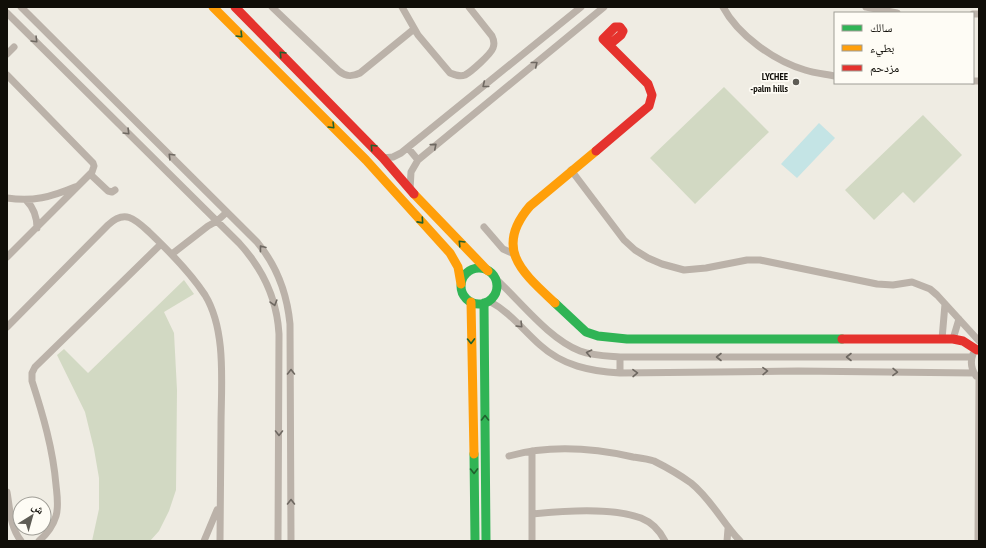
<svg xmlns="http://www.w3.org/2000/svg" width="986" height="548" viewBox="0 0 986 548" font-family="'PT Sans Narrow','Noto Naskh Arabic',sans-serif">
  <rect width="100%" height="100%" fill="#efece3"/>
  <path fill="#d2d9c3" d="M724,87L769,132L695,204L650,158Z
    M923,115L962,155L914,203L903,192L874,220L845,190Z
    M184,280L194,294L164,312L174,333L177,390L176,490L169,511L159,531L150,541H92L99,509V478L94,449L85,412L57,355L64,349L88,373Z"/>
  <path fill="#c4e4e5" d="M819,123L835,138L797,178L781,164Z"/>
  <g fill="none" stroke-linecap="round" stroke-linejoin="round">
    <path stroke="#bbb2a9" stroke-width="7" d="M21,7L257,242C277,266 287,293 290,324L291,541
      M272,7L339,71C346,77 352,77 360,73L414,29
      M402,7L418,35L450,73C455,75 460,77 465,75C471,72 491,54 493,48C495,43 494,40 492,36L469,7
      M723,7C738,35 774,61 805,70C814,73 825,74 835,76
      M866,7L897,13
      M7,13L239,243C263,269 277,299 279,334L278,541
      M973,14H979
      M7,54L14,47
      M7,75L93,163L94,166L92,172L7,257
      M973,81H979
      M408,148L418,160
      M383,158L393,157L401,153L581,7
      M571,170L624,240L635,250L648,258L662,264L684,270L706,268L747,260H760L877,284L893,285L912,282L930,289L937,295L979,341
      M90,174L108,191L112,192L115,190
      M410,190L411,172L418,160L604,7
      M7,198C33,202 51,197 75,187
      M26,200C34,208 37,216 37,228
      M484,227L503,249L514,254
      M172,254L208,226L217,221L227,212
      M496,279C521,302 549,339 580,351C593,356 607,356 620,357H972
      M489,301C510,312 523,330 540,345C563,366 590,371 620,373L798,371L974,373
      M7,327L108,225C125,209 135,219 149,232C169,251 190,272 205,295C227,331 221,386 221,426C221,464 220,503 220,541
      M942,339L945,304
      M953,339L959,319
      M973,354C970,362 971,369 976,376
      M620,373V357
      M509,456C549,445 593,448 633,457C640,458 648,459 654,461C666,467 680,475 691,483C711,499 722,522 740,541
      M7,492C10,509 10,527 21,541
      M532,514C563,511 611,507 641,518C651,522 660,531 665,541
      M39,541C47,534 53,526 56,516C59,506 57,495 56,485C53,449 43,415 32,381V373L35,367L161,244
      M204,541L217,510
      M532,541V451
      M727,541L728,529
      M978,541L979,377"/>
    <path stroke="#30b455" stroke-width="9" d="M461 286a18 18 0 1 1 36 0a18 18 0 1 1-36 0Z
      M484,303L486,541
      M555,303L586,332L598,336L627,339H842
      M474,454L475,541"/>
    <path stroke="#ff9f0a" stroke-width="9" d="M213,7L366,160L450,253L458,267L461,284
      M414,194L488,271
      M471,302L474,454
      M555,303C523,273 493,249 530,206L596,151"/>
    <path stroke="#e5322d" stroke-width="9" d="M235,7L383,158L414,194
      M596,151L649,106L652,95L648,84L603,39L615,27H620L623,31L621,35L609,45
      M842,339H953L963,341L977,350"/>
  </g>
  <defs><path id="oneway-chevron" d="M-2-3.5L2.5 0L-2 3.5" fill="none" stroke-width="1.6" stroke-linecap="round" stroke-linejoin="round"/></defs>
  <g stroke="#20612e">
    <use href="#oneway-chevron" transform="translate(240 35) rotate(45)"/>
    <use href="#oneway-chevron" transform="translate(282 54) rotate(-134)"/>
    <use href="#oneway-chevron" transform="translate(332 126) rotate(45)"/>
    <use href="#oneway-chevron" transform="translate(373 147) rotate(-134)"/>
    <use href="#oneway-chevron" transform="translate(421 221) rotate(48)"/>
    <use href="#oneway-chevron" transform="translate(461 243) rotate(-134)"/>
    <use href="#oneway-chevron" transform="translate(471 341) rotate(89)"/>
    <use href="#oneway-chevron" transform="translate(485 418) rotate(-90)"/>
    <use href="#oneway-chevron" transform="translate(474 471) rotate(89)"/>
  </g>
  <g stroke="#6e6861">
    <use href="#oneway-chevron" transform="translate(35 40) rotate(45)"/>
    <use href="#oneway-chevron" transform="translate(535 64) rotate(-39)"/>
    <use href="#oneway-chevron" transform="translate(485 85) rotate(141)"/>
    <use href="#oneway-chevron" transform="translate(127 132) rotate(45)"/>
    <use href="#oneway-chevron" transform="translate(434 146) rotate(-40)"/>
    <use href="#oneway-chevron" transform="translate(171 156) rotate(-135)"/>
    <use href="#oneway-chevron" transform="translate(262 248) rotate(-128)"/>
    <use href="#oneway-chevron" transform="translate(274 303) rotate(74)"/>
    <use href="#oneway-chevron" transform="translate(520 325) rotate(45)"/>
    <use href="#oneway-chevron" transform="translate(589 353) rotate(-168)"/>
    <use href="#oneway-chevron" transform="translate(719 357) rotate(180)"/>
    <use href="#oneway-chevron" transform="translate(849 357) rotate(-180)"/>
    <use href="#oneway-chevron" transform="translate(765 371) rotate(-1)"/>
    <use href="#oneway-chevron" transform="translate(291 372) rotate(-90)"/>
    <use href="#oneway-chevron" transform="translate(895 372) rotate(1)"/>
    <use href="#oneway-chevron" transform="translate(635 373) rotate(-1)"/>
    <use href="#oneway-chevron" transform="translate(279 433) rotate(90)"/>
    <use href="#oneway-chevron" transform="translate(291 502) rotate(-90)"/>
  </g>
  <circle fill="#5e5c55" stroke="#fefcf5" stroke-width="1.5" cx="796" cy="82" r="4"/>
  <g text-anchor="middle" stroke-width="3.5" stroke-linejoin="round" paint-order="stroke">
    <g font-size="10" font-weight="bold" fill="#100e08" stroke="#fefcf5" text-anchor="end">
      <text x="788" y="80">LYCHEE<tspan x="788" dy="12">-palm hills</tspan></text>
    </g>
  </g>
  <rect width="986" height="548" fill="none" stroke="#100e08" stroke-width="16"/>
  <rect x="834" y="12" width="140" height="72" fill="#fefcf5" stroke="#9f9d96"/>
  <rect x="842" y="25" width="20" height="6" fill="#30b455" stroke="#9f9d96"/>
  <text x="870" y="32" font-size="12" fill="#100e08">سالك</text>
  <rect x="842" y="45" width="20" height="6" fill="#ff9f0a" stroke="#9f9d96"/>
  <text x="870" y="52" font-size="12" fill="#100e08">بطيء</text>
  <rect x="842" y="65" width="20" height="6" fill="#e5322d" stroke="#9f9d96"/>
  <text x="870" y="72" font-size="12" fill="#100e08">مزدحم</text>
  <g transform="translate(32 516) rotate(37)"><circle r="19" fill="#fefcf5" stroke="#9f9d96"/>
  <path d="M0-3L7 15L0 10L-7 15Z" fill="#5e5c55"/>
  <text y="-6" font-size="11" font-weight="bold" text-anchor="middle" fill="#100e08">ش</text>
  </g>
</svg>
